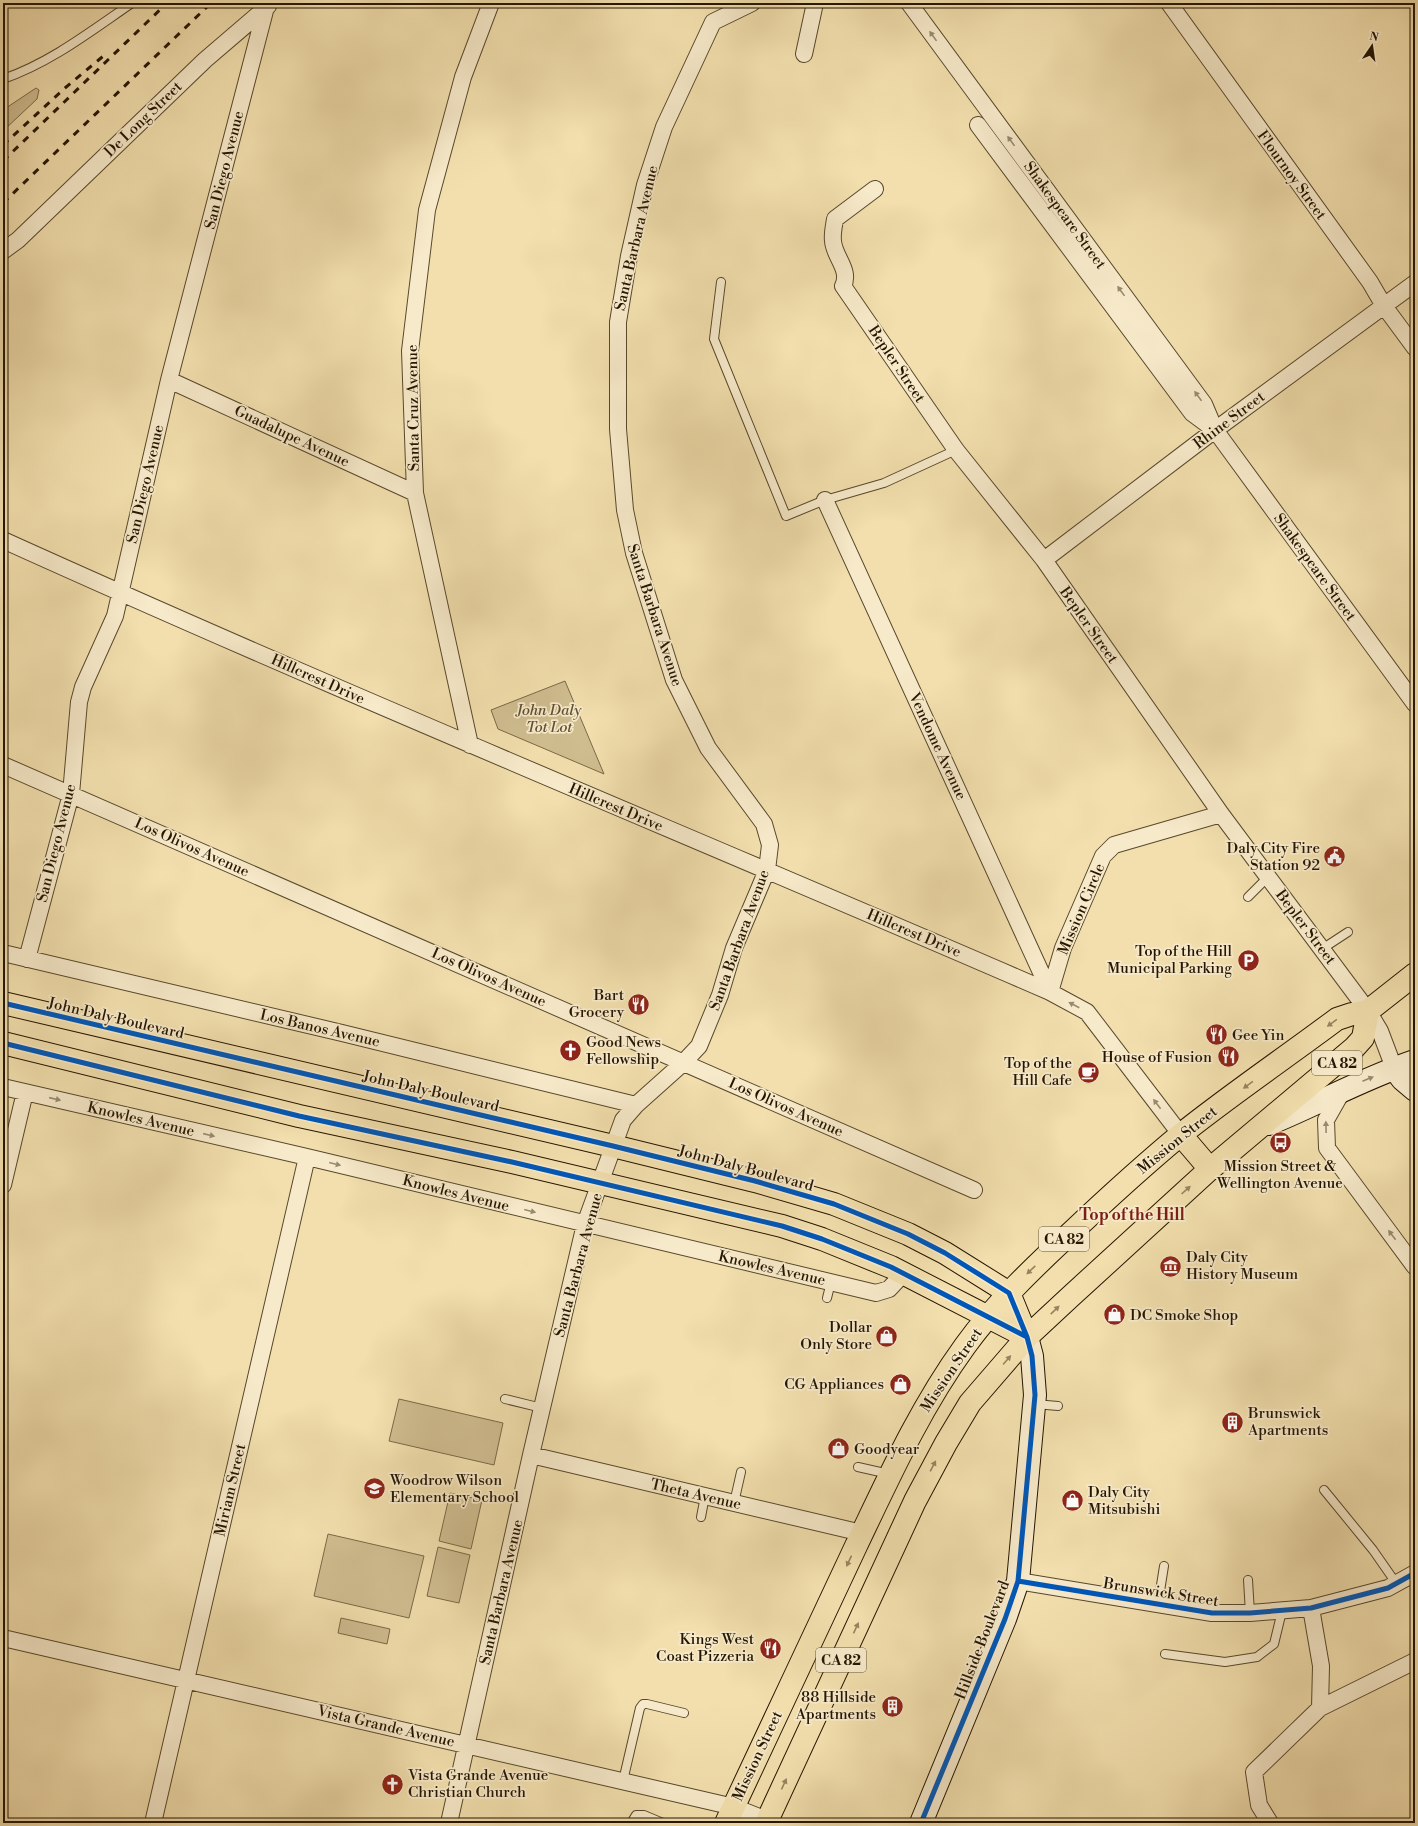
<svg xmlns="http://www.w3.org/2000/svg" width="1418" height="1826" viewBox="0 0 1418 1826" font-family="'Libre Bodoni',serif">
  <rect width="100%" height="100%" fill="#f2dfad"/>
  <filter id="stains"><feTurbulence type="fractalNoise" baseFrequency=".005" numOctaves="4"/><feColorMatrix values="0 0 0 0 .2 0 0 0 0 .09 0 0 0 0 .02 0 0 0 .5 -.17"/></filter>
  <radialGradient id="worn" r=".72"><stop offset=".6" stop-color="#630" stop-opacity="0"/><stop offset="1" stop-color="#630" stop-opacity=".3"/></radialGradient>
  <path fill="#cfbd90" stroke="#7a6948" d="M36,88L39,90L37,99L3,131V110Z
    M565,681L604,774L498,729L491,710Z
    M399,1399L503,1423L494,1465L389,1441Z
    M450,1493L482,1500L471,1549L439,1541Z
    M328,1534L424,1556L409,1618L314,1596Z
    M438,1547L470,1555L459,1603L427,1596Z
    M341,1618L390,1629L387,1644L338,1633Z"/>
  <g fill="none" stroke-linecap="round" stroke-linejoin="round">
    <defs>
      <path id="service" d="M3,79C50,63 91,31 132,3
        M721,282L714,339L786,516L825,500L884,483L956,450
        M1248,897L1268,877
        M1322,949L1348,932
        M827,1298L831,1282
        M505,1399L542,1408
        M1035,1404L1058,1406
        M858,1467L889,1474
        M1324,1490L1373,1550L1396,1583
        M734,1503L741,1472
        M701,1517L705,1496
        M1248,1580L1250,1613
        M1158,1604L1164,1566
        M1165,1654L1225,1662L1257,1657L1274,1644L1282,1611
        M623,1781L640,1708L643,1704H647L684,1713
        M631,1823L636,1815H644L663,1823"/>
      <path id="minor" d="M909,3L1204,404L1215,430L1415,704
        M1169,3L1370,282L1384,306L1415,348
        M804,54L815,3
        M978,125L1192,413L1215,430
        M875,189L835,219C834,226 832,234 833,241C834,257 851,270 843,286L956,450L1044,560L1221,814L1368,1011L1380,1031L1394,1068
        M3,251L18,240L205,60L268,6
        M169,380L415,493
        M825,500L1050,992
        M3,540C350,697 702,841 1050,992L1087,1012L1181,1135
        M1044,560L1215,430L1415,283
        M470,745L415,493L410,351L427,210L463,77L491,3
        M3,765L974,1190
        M3,953L342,1033L636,1105
        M27,959L71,794L79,702L83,687L115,616L169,380L266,7
        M1050,992L1063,948L1103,856L1114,845L1221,814
        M3,1087L307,1157L876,1293L889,1289L903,1274
        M1343,1090L1326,1120L1327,1148L1415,1267
        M3,1185L25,1092
        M531,1455L862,1533
        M1018,1581L1212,1613H1250L1311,1608L1388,1588L1415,1573
        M3,1638L734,1807L767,1820
        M1320,1708L1415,1661
        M153,1823L307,1157
        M449,1823L531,1455L585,1224L623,1120L636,1105L683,1063L699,1046L720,995L734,948L767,870L770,845L764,824L708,748L674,680L634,553L625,510L618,429V322L629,256L645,185L664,127L713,22L752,3
        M1270,1823L1259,1805L1254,1772L1320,1708L1321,1666L1311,1608"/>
      <path id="secondary" d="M1394,1068L1402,1079L1415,1090
        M1269,1124C1318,1104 1364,1078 1415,1061
        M921,1823L1005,1619L1018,1581L1035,1395L1032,1356L1027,1337"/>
      <path id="primary" d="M3,1003L613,1146L755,1181L834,1204L908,1234L945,1253L1009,1293L1027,1337
        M3,1043L299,1116L512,1162L782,1226L822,1239L891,1267L1027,1337
        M1181,1135L1210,1169
        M726,1823C770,1731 812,1638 856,1546C889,1477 920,1408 965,1346C996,1303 1035,1266 1075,1229C1109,1197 1143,1166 1179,1136C1230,1095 1285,1058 1337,1019L1352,1014L1368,1011L1415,974
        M766,1823L915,1501L946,1443L970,1403L1027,1337L1070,1297L1210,1169L1354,1048L1363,1038L1368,1011"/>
    </defs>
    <use href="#service" stroke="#58482c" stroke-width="10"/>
    <use href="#minor" stroke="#58482c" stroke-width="18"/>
    <use href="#secondary" stroke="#251501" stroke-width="24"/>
    <use href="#primary" stroke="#251501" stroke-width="24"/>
    <use href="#service" stroke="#f7eaca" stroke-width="8"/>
    <use href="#minor" stroke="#f7eaca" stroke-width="16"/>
    <use href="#secondary" stroke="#f7eaca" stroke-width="22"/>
    <use href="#primary" stroke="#f2dfad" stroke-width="22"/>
    <path stroke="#251501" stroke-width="3" stroke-dasharray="7 7" stroke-linecap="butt" d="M3,145L65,88L107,53
      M3,161L167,3
      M3,203L211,3"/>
    <defs>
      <path id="cycleway" d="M3,1003L613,1146L755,1181L834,1204L908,1234L945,1253L1009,1293L1027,1337L1032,1356L1035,1395L1018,1581L1005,1619L921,1823
        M3,1043L299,1116L512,1162L782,1226L822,1239L891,1267L1027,1337
        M1018,1581L1212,1613H1250L1311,1608L1388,1588L1415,1573"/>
    </defs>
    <use href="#cycleway" stroke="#f7eaca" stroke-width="8"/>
    <use href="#cycleway" stroke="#0057b8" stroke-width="5"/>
  </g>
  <defs><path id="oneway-solid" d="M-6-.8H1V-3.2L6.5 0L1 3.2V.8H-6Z"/></defs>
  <g fill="#988a70">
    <use href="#oneway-solid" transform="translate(933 36) rotate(-126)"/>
    <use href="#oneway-solid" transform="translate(1011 141) rotate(-126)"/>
    <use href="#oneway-solid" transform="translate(1121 291) rotate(-126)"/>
    <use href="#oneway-solid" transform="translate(1198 396) rotate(-126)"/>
    <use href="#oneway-solid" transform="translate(1074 1005) rotate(-152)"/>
    <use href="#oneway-solid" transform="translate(1368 1079) rotate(-23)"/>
    <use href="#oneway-solid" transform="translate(55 1099) rotate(13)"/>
    <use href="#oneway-solid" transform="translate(1157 1104) rotate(-127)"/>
    <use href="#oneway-solid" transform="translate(1326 1127) rotate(-91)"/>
    <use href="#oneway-solid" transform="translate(209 1135) rotate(13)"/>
    <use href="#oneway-solid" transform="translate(335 1164) rotate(14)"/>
    <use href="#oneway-solid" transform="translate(530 1211) rotate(14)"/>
    <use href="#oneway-solid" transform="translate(1392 1235) rotate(-127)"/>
  </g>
  <g fill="#968460">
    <use href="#oneway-solid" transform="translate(1332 1023) rotate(144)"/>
    <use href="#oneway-solid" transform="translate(1248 1085) rotate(144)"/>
    <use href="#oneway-solid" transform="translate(1186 1190) rotate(-42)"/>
    <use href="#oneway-solid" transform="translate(1031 1270) rotate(136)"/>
    <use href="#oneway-solid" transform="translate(1055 1310) rotate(-44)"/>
    <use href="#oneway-solid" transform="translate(1007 1360) rotate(-49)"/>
    <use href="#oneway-solid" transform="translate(933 1466) rotate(-62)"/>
    <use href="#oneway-solid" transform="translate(849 1561) rotate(115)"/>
    <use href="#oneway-solid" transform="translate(856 1628) rotate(-65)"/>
    <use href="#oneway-solid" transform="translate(784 1784) rotate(-65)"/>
  </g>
  <defs>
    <symbol id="civic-disc" viewBox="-11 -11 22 22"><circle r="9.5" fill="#8f2418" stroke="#f7eaca"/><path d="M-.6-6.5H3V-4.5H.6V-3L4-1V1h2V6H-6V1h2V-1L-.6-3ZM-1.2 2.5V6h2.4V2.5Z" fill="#fff"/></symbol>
    <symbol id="parking-disc" viewBox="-11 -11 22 22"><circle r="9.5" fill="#8f2418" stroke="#f7eaca"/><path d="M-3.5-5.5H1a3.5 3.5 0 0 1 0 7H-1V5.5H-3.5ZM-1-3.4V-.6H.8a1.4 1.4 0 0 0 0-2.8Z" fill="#fff"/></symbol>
    <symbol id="restaurant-disc" viewBox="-11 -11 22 22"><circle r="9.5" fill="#8f2418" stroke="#f7eaca"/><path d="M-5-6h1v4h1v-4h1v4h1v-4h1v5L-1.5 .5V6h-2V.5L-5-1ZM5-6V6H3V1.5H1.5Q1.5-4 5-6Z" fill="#fff"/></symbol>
    <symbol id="church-disc" viewBox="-11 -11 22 22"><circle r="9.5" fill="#8f2418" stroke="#f7eaca"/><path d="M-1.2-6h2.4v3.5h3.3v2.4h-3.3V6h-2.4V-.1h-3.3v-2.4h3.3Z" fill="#fff"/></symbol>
    <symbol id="cafe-disc" viewBox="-11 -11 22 22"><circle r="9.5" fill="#8f2418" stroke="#f7eaca"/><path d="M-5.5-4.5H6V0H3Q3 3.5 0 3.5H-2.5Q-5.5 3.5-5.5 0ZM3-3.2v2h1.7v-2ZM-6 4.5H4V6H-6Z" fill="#fff"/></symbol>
    <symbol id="bus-disc" viewBox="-11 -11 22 22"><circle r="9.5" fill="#8f2418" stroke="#f7eaca"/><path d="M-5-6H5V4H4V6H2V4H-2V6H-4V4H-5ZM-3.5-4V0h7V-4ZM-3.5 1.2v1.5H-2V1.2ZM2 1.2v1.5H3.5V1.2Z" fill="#fff"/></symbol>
    <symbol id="museum-disc" viewBox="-11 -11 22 22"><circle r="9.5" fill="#8f2418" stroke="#f7eaca"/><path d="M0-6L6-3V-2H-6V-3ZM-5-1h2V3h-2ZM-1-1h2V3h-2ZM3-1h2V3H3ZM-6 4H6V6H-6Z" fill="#fff"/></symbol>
    <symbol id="shop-disc" viewBox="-11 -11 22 22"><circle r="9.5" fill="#8f2418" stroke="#f7eaca"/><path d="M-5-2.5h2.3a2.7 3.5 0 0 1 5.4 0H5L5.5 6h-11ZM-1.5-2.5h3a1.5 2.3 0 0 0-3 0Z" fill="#fff"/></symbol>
    <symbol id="building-disc" viewBox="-11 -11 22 22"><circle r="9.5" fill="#8f2418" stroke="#f7eaca"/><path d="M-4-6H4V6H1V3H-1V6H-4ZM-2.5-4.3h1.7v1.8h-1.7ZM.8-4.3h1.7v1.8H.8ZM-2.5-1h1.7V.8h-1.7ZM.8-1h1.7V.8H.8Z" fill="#fff"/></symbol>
    <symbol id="school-disc" viewBox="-11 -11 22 22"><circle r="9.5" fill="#8f2418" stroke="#f7eaca"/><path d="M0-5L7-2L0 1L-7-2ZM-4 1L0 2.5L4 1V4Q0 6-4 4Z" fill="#fff"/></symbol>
  </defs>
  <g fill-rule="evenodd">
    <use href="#civic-disc" x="1322" y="844" width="25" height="25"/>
    <use href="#parking-disc" x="1236" y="948" width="25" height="25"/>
    <use href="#restaurant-disc" x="626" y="992" width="25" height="25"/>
    <use href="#restaurant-disc" x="1204" y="1022" width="25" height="25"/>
    <use href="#church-disc" x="558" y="1038" width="25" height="25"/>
    <use href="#restaurant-disc" x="1216" y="1044" width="25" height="25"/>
    <use href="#cafe-disc" x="1076" y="1060" width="25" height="25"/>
    <use href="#bus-disc" x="1268" y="1130" width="25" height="25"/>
    <use href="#museum-disc" x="1158" y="1254" width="25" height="25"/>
    <use href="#shop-disc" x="1102" y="1302" width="25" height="25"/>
    <use href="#shop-disc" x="874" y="1324" width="25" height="25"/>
    <use href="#shop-disc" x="888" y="1372" width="25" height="25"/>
    <use href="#building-disc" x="1220" y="1410" width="25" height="25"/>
    <use href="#shop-disc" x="826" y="1436" width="25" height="25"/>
    <use href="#school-disc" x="362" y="1476" width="25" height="25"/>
    <use href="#shop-disc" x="1060" y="1488" width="25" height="25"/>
    <use href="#restaurant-disc" x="758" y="1636" width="25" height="25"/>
    <use href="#building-disc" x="880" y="1694" width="25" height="25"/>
    <use href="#church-disc" x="380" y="1772" width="25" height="25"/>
  </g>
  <g text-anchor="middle" stroke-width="3.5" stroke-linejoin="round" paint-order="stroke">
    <g fill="#f7eaca" stroke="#64553d" stroke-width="1">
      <rect x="1312" y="1051" width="50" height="24" rx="3"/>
      <rect x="1039" y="1227" width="50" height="24" rx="3"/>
      <rect x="816" y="1648" width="50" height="24" rx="3"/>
    </g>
    <g font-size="14" font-weight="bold" fill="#251501">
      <text x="1337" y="1068">CA 82</text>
      <text x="1064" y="1244">CA 82</text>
      <text x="841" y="1665">CA 82</text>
    </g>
    <g font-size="15" fill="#251501" stroke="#f7eaca">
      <text transform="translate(143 119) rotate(-44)" y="5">De Long Street</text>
      <text transform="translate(224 170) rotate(-76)" y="5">San Diego Avenue</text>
      <text transform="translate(1292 175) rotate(54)" y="5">Flournoy Street</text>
      <text transform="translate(1065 215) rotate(54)" y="5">Shakespeare Street</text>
      <text transform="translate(636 238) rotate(-77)" y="5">Santa Barbara Avenue</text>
      <text transform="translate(897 364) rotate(56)" y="5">Bepler Street</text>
      <text transform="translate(413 408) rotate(-91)" y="5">Santa Cruz Avenue</text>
      <text transform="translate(1229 420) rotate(-37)" y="5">Rhine Street</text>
      <text transform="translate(292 436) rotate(25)" y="5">Guadalupe Avenue</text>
      <text transform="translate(145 484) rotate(-77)" y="5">San Diego Avenue</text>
      <text transform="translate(1315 567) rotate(54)" y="5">Shakespeare Street</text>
      <text transform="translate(655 615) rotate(72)" y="5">Santa Barbara Avenue</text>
      <text transform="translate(1089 625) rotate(55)" y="5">Bepler Street</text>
      <text transform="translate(318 679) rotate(24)" y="5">Hillcrest Drive</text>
      <text transform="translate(938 746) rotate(65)" y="5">Vendome Avenue</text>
      <text transform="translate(616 807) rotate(23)" y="5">Hillcrest Drive</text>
      <text transform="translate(56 843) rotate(-76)" y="5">San Diego Avenue</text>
      <text transform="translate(192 847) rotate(24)" y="5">Los Olivos Avenue</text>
      <text transform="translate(1081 909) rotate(-67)" y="5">Mission Circle</text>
      <text transform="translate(1306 927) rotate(53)" y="5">Bepler Street</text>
      <text transform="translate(914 933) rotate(23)" y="5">Hillcrest Drive</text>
      <text transform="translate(739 940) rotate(-70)" y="5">Santa Barbara Avenue</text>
      <text transform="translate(489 977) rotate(24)" y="5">Los Olivos Avenue</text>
      <text transform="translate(116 1018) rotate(13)" y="5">John Daly Boulevard</text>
      <text transform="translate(320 1028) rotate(13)" y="5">Los Banos Avenue</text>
      <text transform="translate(431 1091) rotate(13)" y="5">John Daly Boulevard</text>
      <text transform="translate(786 1107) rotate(24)" y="5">Los Olivos Avenue</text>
      <text transform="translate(141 1119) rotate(13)" y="5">Knowles Avenue</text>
      <text transform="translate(1177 1140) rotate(-39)" y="5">Mission Street</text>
      <text transform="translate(746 1168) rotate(15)" y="5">John Daly Boulevard</text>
      <text transform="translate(456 1193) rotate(14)" y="5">Knowles Avenue</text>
      <text transform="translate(578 1265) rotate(-75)" y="5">Santa Barbara Avenue</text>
      <text transform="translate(772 1268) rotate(13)" y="5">Knowles Avenue</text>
      <text transform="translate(951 1370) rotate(-56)" y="5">Mission Street</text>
      <text transform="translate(230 1490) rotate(-77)" y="5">Miriam Street</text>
      <text transform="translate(696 1494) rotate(13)" y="5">Theta Avenue</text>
      <text transform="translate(501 1592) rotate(-77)" y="5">Santa Barbara Avenue</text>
      <text transform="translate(1161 1592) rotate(9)" y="5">Brunswick Street</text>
      <text transform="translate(982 1640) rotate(-69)" y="5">Hillside Boulevard</text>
      <text transform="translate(386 1726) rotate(13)" y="5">Vista Grande Avenue</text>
      <text transform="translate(757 1756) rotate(-65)" y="5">Mission Street</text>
    </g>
    <g font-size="15" font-style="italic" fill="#605033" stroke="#f7eaca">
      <text x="549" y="715">John Daly<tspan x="549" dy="17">Tot Lot</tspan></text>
    </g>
    <g font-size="15" fill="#251501" stroke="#f7eaca" text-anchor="end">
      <text x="1320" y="853">Daly City Fire<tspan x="1320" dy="17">Station 92</tspan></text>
      <text x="1232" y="956">Top of the Hill<tspan x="1232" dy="17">Municipal Parking</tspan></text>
      <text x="624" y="1000">Bart<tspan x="624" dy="17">Grocery</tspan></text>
      <text x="1232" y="1040" text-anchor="start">Gee Yin</text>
      <text x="586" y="1047" text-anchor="start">Good News<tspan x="586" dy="17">Fellowship</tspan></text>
      <text x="1212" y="1062">House of Fusion</text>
      <text x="1072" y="1068">Top of the<tspan x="1072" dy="17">Hill Cafe</tspan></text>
      <text x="1280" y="1171" text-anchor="middle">Mission Street &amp;<tspan x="1280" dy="17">Wellington Avenue</tspan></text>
      <text x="1186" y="1262" text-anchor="start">Daly City<tspan x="1186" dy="17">History Museum</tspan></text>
      <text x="1130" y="1320" text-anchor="start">DC Smoke Shop</text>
      <text x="872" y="1332">Dollar<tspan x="872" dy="17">Only Store</tspan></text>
      <text x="884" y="1389">CG Appliances</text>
      <text x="1248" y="1418" text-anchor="start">Brunswick<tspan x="1248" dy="17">Apartments</tspan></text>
      <text x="854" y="1454" text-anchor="start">Goodyear</text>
      <text x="390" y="1485" text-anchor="start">Woodrow Wilson<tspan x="390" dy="17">Elementary School</tspan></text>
      <text x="1088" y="1497" text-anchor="start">Daly City<tspan x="1088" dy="17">Mitsubishi</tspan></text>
      <text x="754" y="1644">Kings West<tspan x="754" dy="17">Coast Pizzeria</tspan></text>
      <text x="876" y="1702">88 Hillside<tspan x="876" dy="17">Apartments</tspan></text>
      <text x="408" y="1780" text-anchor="start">Vista Grande Avenue<tspan x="408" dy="17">Christian Church</tspan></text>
    </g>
    <g font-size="16" font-weight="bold" fill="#7a1f14" stroke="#f7eaca">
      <text x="1132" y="1220">Top of the Hill</text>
    </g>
  </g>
  <rect width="1418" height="1826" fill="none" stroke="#f2dfad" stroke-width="16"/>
  <rect x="4" y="4" width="1410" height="1818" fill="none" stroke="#251501" stroke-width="2"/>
  <rect x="8" y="8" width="1402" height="1810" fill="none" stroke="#251501"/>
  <g transform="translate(1372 46) rotate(13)" stroke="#f7eaca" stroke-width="3" paint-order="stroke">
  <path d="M0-3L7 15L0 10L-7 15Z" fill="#251501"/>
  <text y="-6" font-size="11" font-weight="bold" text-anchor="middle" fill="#251501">N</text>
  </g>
  <rect width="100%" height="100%" filter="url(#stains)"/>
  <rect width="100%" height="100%" fill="url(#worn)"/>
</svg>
